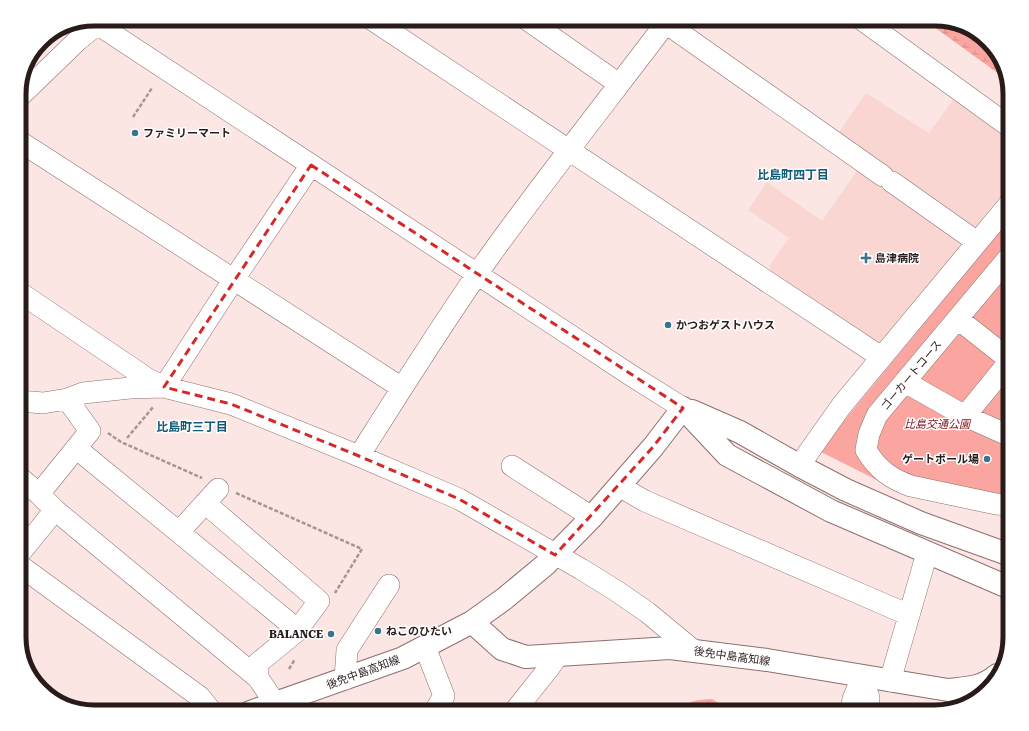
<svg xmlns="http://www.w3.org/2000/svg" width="1029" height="731" viewBox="0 0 1029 731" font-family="'Roboto Serif','Noto Sans JP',serif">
  <defs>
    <pattern id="forest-firs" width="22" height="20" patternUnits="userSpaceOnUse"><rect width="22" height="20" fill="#faa5a0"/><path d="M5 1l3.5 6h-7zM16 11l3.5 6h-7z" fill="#d68d89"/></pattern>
    <pattern id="wetland-marsh" width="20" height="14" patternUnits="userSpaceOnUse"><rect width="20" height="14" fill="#faa5a0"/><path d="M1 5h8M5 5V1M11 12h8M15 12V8" fill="none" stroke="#d68d89"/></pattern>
  </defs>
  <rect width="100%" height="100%" fill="#fce6e4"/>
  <path fill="#fad6d3" d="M866,93L929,133L955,97L1010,136V192L982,226L970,227L837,135Z
    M859,168L960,239L962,250L887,342L874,343L771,274L770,265L789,238L748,210L767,182L822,221Z"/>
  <path fill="url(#forest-firs)" d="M712,699L728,709V712H677C687,700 698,700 712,699Z"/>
  <path fill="url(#wetland-marsh)" d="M923,19H935L981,34L1002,61L1006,79Z"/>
  <path fill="#faa5a0" d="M1010,219V513L895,489L819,451Z"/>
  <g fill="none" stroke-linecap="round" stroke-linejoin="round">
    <defs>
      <path id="minor" d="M371,19L881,357
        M526,19L619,84
        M660,19L883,176
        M861,19L1010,127
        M91,20L632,376L683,408
        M19,97L78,40L104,19
        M19,141L402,388
        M892,182L977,242
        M1010,256L877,415L869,434L866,450C877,469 891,479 911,486L996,504L1010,505
        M19,292L148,379L164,387L231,404L359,456L459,499L581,569L615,590L647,612L693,650
        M958,319L1010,360
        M905,382L965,416L1010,361
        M164,387L234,279L311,165
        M19,401L43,403L67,399L83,393L130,388L164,387
        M965,416L1010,436
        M76,448L298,630
        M359,456C402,388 445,319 492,253C549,174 610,97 669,19
        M512,466L592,517
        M800,466L808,453L842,405L1010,203
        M19,477L39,494
        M619,486L645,501L909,615
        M205,503L319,601L296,632L258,663V678
        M55,510L39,494L90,431L67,399
        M179,532L218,489
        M19,556L20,553L55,510L258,678L281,712
        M19,565L200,697L212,712
        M425,647L444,696L434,712
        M862,677L869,698L868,712
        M345,679L347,650L389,585
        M890,681L927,553
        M514,712L549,668L558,655
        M851,712L853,699L862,677"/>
      <path id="major" d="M683,408L727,455L831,511L1010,588
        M692,411L740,432L800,466L846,490L921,523L1010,555
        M472,622L502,649L526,657L670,648L767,660L948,690C967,688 982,688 997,675
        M250,712L403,658L472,622L504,599L545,565L592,517L653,447L683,408"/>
    </defs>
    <use href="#minor" stroke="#8e6f6c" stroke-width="22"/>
    <use href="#major" stroke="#8e6f6c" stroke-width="24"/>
    <path stroke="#a79593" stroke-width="2.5" stroke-dasharray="4 2" stroke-linecap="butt" d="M133,117L152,88
      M108,433L121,442L202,478
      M127,438L154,406
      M236,493L362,549L335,593
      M289,669L295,659"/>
    <use href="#minor" stroke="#fff" stroke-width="21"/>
    <use href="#major" stroke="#fff" stroke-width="22"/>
  </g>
  <path fill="none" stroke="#d62828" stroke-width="3" stroke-dasharray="8 5" stroke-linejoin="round" d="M311,165L683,408L653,447L555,555L459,499L359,456L231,404L164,387Z"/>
  <g fill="#39738c" stroke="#fff" stroke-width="1.5">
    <circle cx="135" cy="133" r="4"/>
    <path d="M864 252h4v4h4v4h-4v4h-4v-4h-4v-4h4z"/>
    <circle cx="668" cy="325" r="4"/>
    <circle cx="987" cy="459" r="4"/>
    <circle cx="378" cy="631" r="4"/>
    <circle cx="331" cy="634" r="4"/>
  </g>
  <g text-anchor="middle" stroke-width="3" stroke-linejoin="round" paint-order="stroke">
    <g font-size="11" font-weight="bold" fill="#281b1a" stroke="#fff" text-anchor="start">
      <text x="143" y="137">ファミリーマート</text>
      <text x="875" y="262">島津病院</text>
      <text x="676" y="329">かつおゲストハウス</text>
      <text x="979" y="463" text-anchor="end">ゲートボール場</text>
      <text x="386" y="635">ねこのひたい</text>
      <text x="323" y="638" text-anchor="end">BALANCE</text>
    </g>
    <g font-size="11" fill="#281b1a" stroke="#fff">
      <text transform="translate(911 375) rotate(-50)" y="4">ゴーカートコース</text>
      <text transform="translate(732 656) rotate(8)" y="4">後免中島高知線</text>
      <text transform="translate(363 672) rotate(-20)" y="4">後免中島高知線</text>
    </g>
    <g font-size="11" font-style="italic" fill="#800e1a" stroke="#fff">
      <text x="937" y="428">比島交通公園</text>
    </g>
    <g font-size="12" font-weight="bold" fill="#125b76" stroke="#fff">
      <text x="793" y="179">比島町四丁目</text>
      <text x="192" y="431">比島町三丁目</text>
    </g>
  </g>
  <path d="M0 0H1029V731H0ZM94 26H935A68 68 0 0 1 1003 94V637A68 68 0 0 1 935 705H94A68 68 0 0 1 26 637V94A68 68 0 0 1 94 26Z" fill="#fff" fill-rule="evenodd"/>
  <path fill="none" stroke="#281b1a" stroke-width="5" d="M94 26H935A68 68 0 0 1 1003 94V637A68 68 0 0 1 935 705H94A68 68 0 0 1 26 637V94A68 68 0 0 1 94 26Z"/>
</svg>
